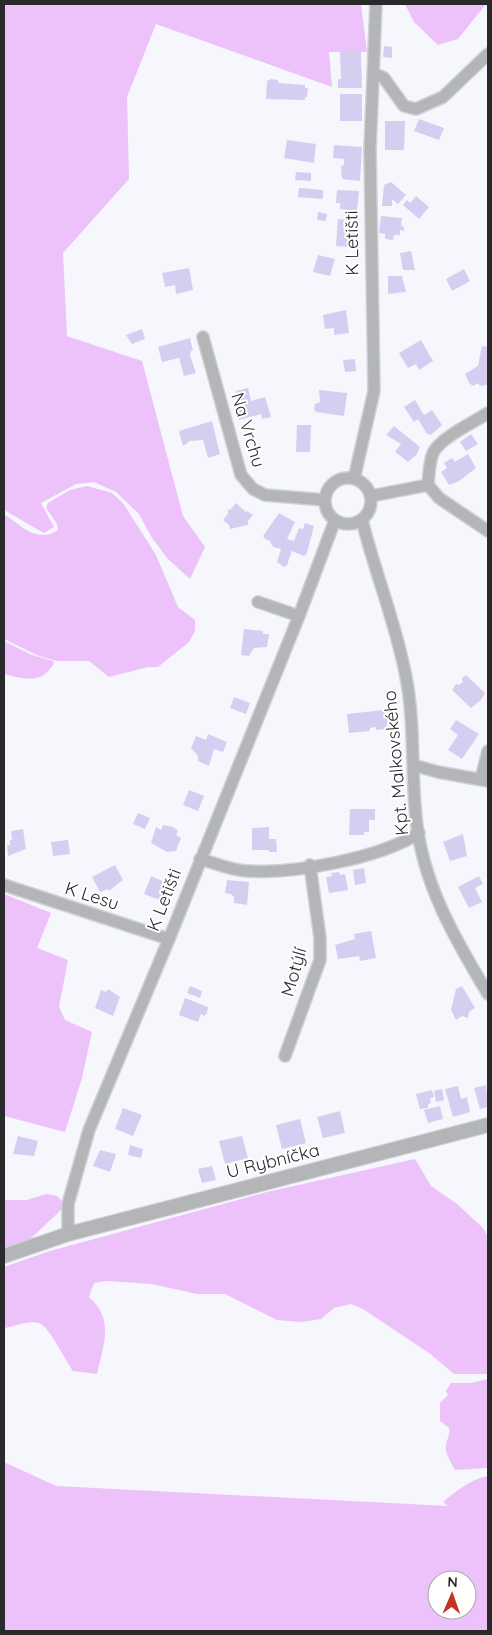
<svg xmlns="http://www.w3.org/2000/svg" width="492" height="1635" viewBox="0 0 492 1635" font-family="Quicksand,sans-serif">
  <rect width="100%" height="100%" fill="#f5f7fd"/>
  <path fill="#edc1f9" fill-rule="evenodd" d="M4,4H361L367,52H329L332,87L156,24L127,97L129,179L63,253L67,336L142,361L183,516L205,547L190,579L168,559L152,538L139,514L116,492L94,482L76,484L41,503L54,527L44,533L4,510Z
    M405,4H486L458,39L438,45L414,22Z
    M87,486L112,493L123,503L156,555L178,607L195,620V631L189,642L158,667H148L109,677L89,661H57L39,656L4,639V514C22,526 37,544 58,530L57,524L46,508L48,503L70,490Z
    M4,641L32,655L53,661L54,663C42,685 24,679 4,674Z
    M4,894L51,913L37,948L68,960L59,1007L65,1020L92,1032L82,1078L65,1132L4,1116Z
    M415,1159L431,1186L457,1204L483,1228L488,1237V1374H454L429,1353L363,1309L351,1304L334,1308L321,1319L301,1322L277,1320L225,1294H197L152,1284L106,1281L94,1283L89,1297C115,1319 103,1346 97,1374L73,1371C65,1360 49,1326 39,1323C28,1320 14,1327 4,1328V1267L50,1251L267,1192Z
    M46,1194L57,1196L62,1201V1209L26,1243L4,1250V1200H27Z
    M488,1379V1468L455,1470C451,1462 444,1453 446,1444C448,1437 450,1435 449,1428L440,1421V1403L448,1395L446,1391L451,1383H471Z
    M4,1462L56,1486L448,1506L443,1502C456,1491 471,1479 488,1476V1631H4ZM437,1580H467V1610H437Z"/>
  <path fill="#d5cef1" d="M384,46L392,47V58L383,57Z
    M340,52H361L362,88H338V79H341Z
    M271,79L278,80V83L305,85V88H308L307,97H305V100L266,99L267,81Z
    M340,94H362V121H340Z
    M419,119L444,128L439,140L414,131Z
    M385,121H405L404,150H385Z
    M287,140L316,144L314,163L284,158Z
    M334,145L362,147L360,181L342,179L341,166L344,165V159L333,158Z
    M296,172L311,173V181L295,180Z
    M391,182L406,195L398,204L392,199V206H382L384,185Z
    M299,188L323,190V197L322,199L298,197Z
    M337,190L359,191L357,211L340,209V203H336Z
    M416,196L429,207L419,219L403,205L407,200L410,203Z
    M318,212L327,214L326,221L317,220Z
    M381,216L402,218L401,226L404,227V231L400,230V235H394L393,240L385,239V234L379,233Z
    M338,219L356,221L353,247L336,246Z
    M411,251L415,270H403L400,253Z
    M318,255L335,259L330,276L313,272Z
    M189,268L193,290L176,294L175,285L165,287L162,273Z
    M464,269L470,281L452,291L446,279Z
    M388,276H402L406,292L388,294Z
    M346,310L349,333L334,335V328L325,329L323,315Z
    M142,329L145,339L132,344L126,335Z
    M190,338L193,350L191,351L190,355L196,373L184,376L179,358L162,362L158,347Z
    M421,340L433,361L419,370L416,364L408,368L399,353Z
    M482,346L488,347V387L487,385L480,386L478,383L473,386L469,383L465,374L478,366Z
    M355,359L356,371L345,372L343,360Z
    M248,388L251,401L265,397L271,417L262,419L261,414L239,420L236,409L240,408L236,391Z
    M319,390L347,393L344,416L316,412L314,409L315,404L320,402Z
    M415,400L424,415L432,410L442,425L431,435L427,434L418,419L414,422L404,407Z
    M212,421L220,454L208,458L203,440L190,441L183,446L179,431Z
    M297,425H311L310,452H296Z
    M394,426L420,447L417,454L408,462L395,452L401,444L386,435Z
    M471,434L478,444L466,451L460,442Z
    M468,454L476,468L459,481L449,485L441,472L447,468L444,463L452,458L455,462Z
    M236,503L246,512L247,511L253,515L248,521V525L230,529L229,525L223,520L228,514V510L231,509Z
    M279,513L295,522L287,539L294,541L299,528L303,529L305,523L314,526L307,553L304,556L292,551L287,565L284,567L277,562L281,549L273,547L270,541L265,539L263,536Z
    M244,629L263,631V634H269L267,647L254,648L249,656L241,655Z
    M466,675L485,693L481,700L471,708L452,690L456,684L459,685L463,682L462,678Z
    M234,697L250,703L246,714L230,708Z
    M384,710L385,719L388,718L386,729L376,730V727L370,728V731L349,733L347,714Z
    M456,720L479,734L462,759L448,750L458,735L450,729Z
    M208,734L227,742L223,752L214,749L209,766L198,761V756L191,748L196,736L206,740Z
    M189,790L204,796L198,811L183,805Z
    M350,809H375V820H369V832H364V835H349Z
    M138,813L150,818L145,829L133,824Z
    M163,825L173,827L178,831L176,835L181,838L176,851L167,852L151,843L156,827L161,830Z
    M269,827V839H276L277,852H269V850H252V828Z
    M23,829L26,849L8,856L7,845H10V840H12L11,831Z
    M463,834L467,856L450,861L443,842Z
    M68,840L70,854L53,856L51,842Z
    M115,865L123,880L109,891L108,889L100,892L92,877Z
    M364,868L366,883L355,885L353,870Z
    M339,872L340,875L345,874L348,890L329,893L326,877L332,876L331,873Z
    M151,876L167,883L160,900L144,894Z
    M479,876L483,884L475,888L482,902L469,908L458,887Z
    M227,880L249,882L247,905L234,903V897L231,894L225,893Z
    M371,931L376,958L360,961L359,956L338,959L335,945L355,939L354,934Z
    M190,986L202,991L200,998L187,993Z
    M462,986L475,1008L469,1012L468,1018L462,1016L456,1020L451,1010L456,989Z
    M108,989L120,997L113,1016L95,1008L101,990L106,992Z
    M185,998L208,1007L207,1013L204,1016L201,1014L198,1022L179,1015Z
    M486,1085L488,1107L480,1109L474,1088Z
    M458,1086L461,1099L467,1097L470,1112L453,1117L445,1089Z
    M442,1089L444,1100L436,1102L434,1091Z
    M432,1090L434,1097L430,1098L431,1103L428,1104V1108L420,1109L416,1094Z
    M440,1106L443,1119L428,1123L424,1110Z
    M123,1108L142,1115L133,1136L115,1129Z
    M340,1111L345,1133L323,1138L317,1117Z
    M300,1119L306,1143L282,1149L276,1125Z
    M18,1136L38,1141L34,1156L13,1154Z
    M242,1136L248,1158L225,1164L219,1141Z
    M130,1145L143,1149L141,1158L128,1155Z
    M100,1150L116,1154L110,1172L93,1166Z
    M212,1166L216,1180L202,1183L198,1169Z"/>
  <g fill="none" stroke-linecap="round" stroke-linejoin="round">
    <defs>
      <path id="minor" d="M375,74L384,78L404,106L416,109L443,97L488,54
        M203,337L241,475L253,489L265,495L325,500
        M488,413C474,422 440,438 433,453C429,463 429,474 428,485L439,498L488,531
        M325 501a23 23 0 1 1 46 0a23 23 0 1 1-46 0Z
        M354,479L374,391L370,149L376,4
        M371,496L428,485
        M362,520C375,573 396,623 406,677C415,723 411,770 416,817C422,883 455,939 488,994
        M258,602L299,616
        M413,765L438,772L488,781
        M481,779L488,751
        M200,859C215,863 232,871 248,871C295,874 380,858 419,833
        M4,885L169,939
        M285,1056L320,960V938L310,865
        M68,1234V1204L89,1130L169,939L299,616L335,520"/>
      <path id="tertiary" d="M4,1256L68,1234L488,1125"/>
    </defs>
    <use href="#minor" stroke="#d0d2d8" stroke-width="14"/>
    <use href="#tertiary" stroke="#d0d2d8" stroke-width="16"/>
    <use href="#minor" stroke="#b3b5b7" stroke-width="11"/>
    <use href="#tertiary" stroke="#b3b5b7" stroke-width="14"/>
  </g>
  <g text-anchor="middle" stroke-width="4" stroke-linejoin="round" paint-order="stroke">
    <g font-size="18" fill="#2a2a2d" stroke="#fff">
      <text transform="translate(352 243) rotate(-91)" y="6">K Letišti</text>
      <text transform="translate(248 430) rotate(73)" y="6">Na Vrchu</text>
      <text transform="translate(396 763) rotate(-95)" y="6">Kpt. Malkovského</text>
      <text transform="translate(92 896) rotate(18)" y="6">K Lesu</text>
      <text transform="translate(164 900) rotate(-69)" y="6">K Letišti</text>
      <text transform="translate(294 972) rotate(-74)" y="6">Motýlí</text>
      <text transform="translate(273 1161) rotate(-14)" y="6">U Rybníčka</text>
    </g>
  </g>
  <rect width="492" height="1635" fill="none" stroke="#2a2a2d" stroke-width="10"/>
  <g transform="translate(452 1595) rotate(2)"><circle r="24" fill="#ffffff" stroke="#aaaaab"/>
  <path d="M0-4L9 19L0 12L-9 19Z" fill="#c1351f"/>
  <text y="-8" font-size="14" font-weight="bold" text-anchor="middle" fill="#2a2a2d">N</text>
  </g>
</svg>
